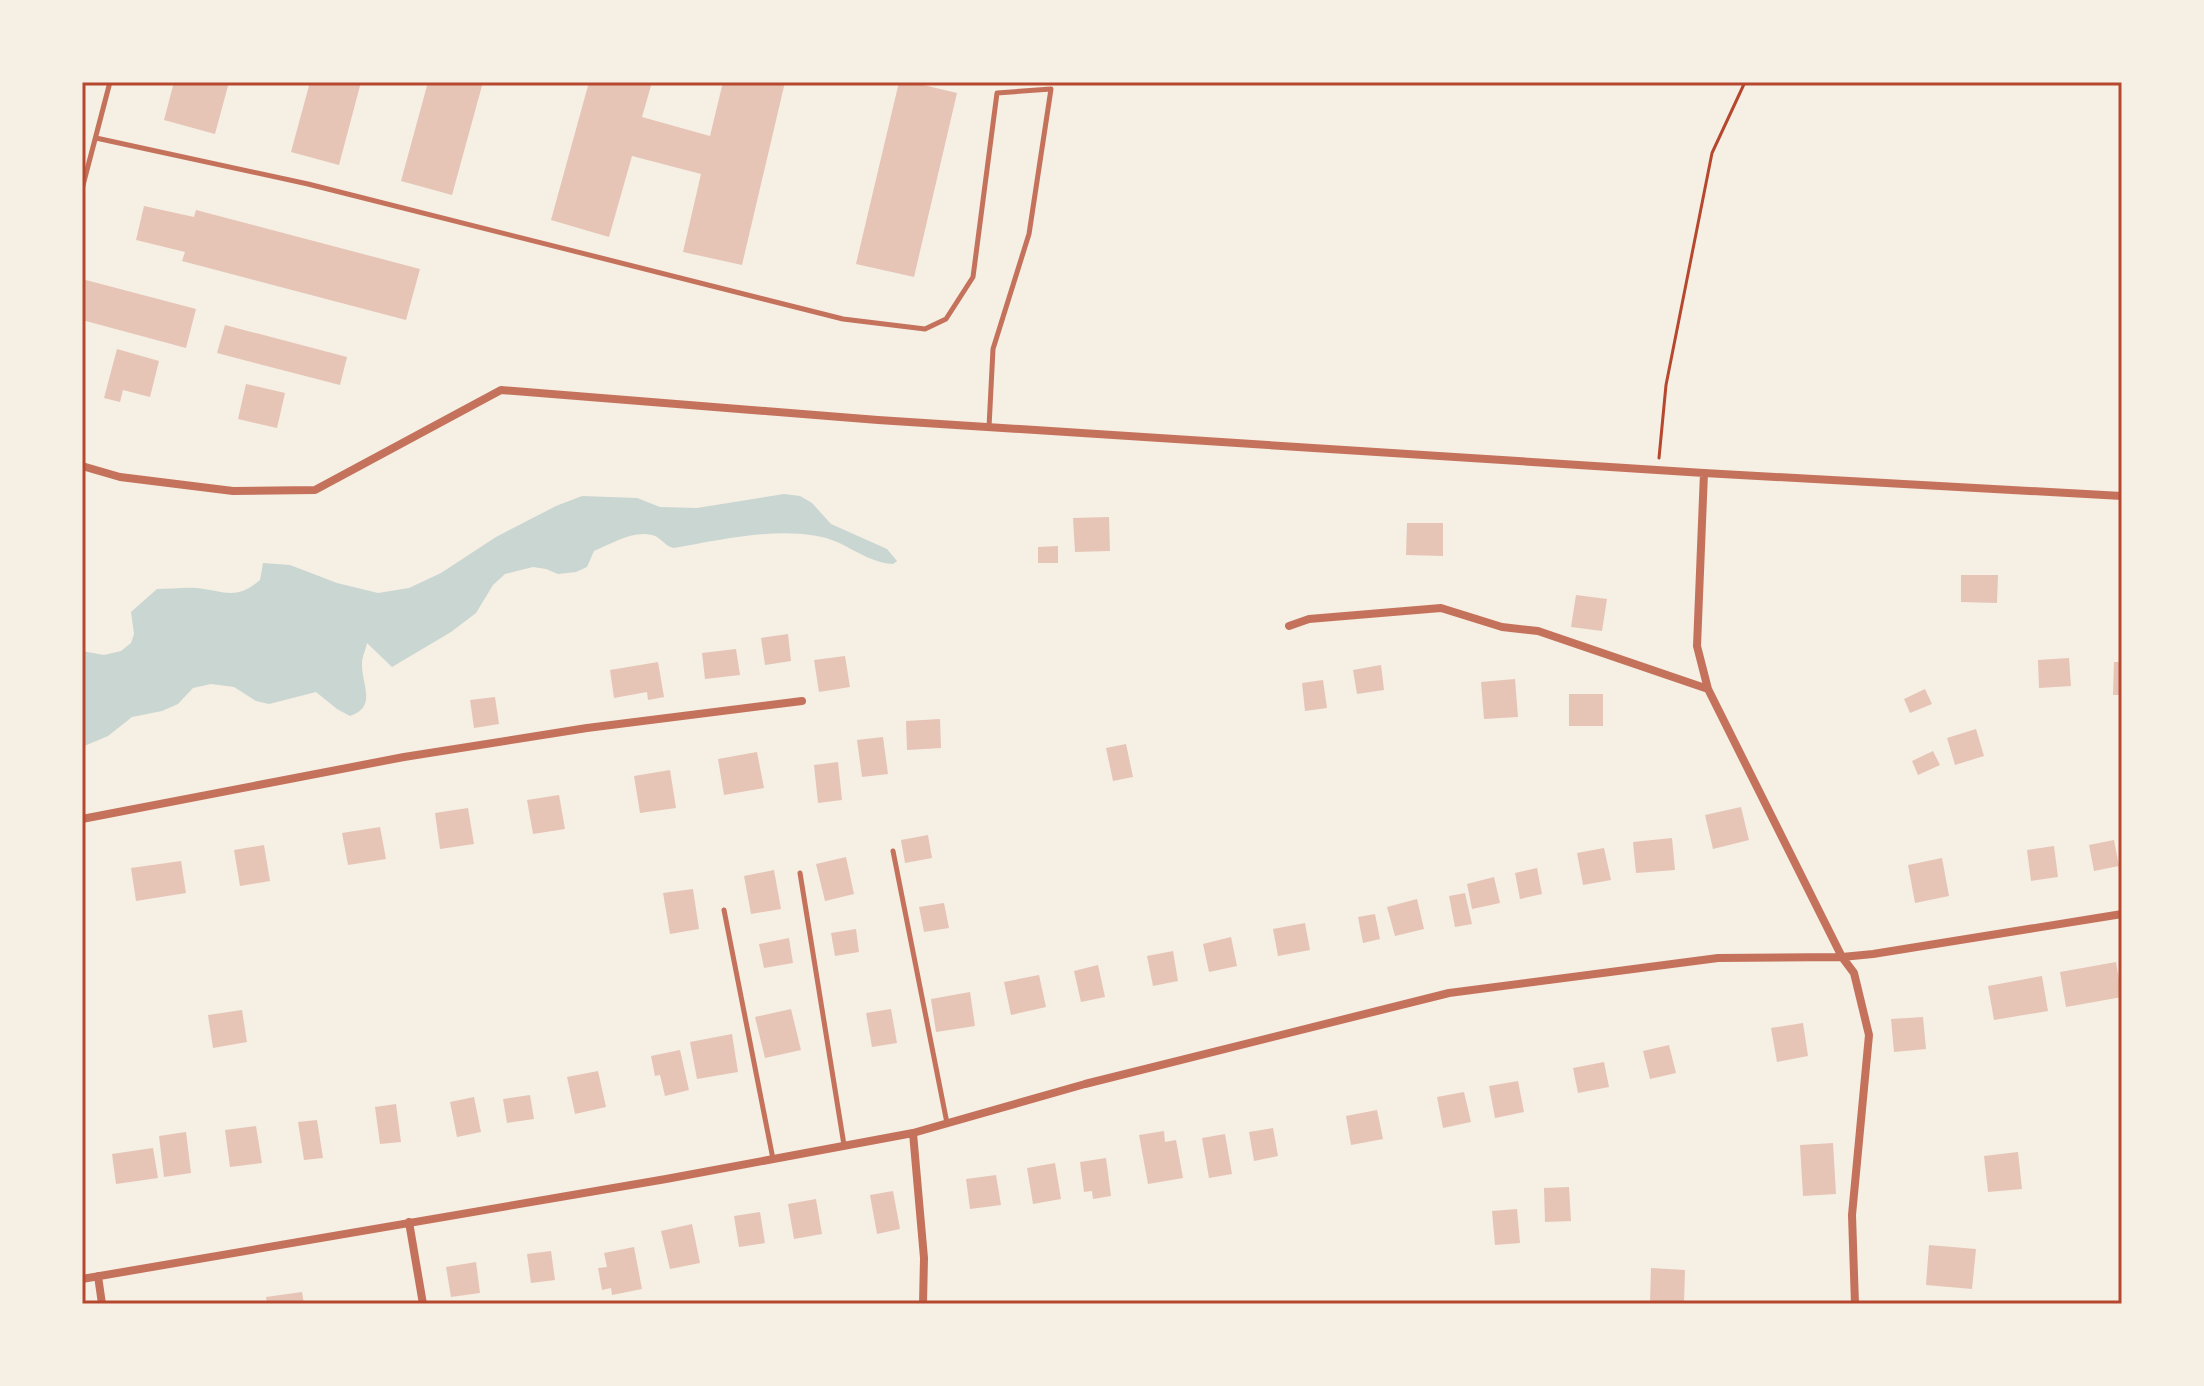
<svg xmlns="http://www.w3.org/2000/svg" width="2204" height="1386" viewBox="0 0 2204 1386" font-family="Barlow,sans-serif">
  <rect width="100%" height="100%" fill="#f6efe4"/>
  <path fill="#c9d6d2" d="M784,494L800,496L812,503L831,524L887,549L897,561L893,564C863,562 845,540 817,536C769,528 721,540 674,548C664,546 661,537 652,535C633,530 611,544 594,551L587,567L576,572L558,574L546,569L533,567L505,574L493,585L476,613L451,632L392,667L367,643C366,649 362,657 362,663C361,683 378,707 350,716L337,709L316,692L269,704L256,701L234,687L211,684L193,688L178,704L162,711L132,717L108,736L82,747V651L104,655L121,651L131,643L134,634L131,612L157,589C170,589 184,587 197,588C224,591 236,601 260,580L263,563L290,565L337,583L378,593L409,588L441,573L496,537L556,506L582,496L637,498L660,507L697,508Z"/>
  <path fill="#e6c5b7" d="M174,82H229L215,134L164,120Z
    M310,82H361L339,165L291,152Z
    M428,82H483L452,195L401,181Z
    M589,82H652L642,117L710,136L723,82H785L742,265L683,252L701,174L632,156L609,237L551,220Z
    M899,82H911L957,93L914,277L856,264Z
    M144,206L194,217L196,210L420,269L406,320L182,261L185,252L136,240Z
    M82,279L196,309L186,348L82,320Z
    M225,325L347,357L340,385L217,353Z
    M117,349L159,361L150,397L123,390L120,402L104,398Z
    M246,384L285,393L277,428L238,419Z
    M1109,517L1110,551L1075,552L1073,518Z
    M1407,523H1443V556L1406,555Z
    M1058,546V563H1038V547Z
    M1961,575H1998L1997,603L1961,602Z
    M1576,595L1607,599L1602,631L1571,627Z
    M788,634L791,661L765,665L761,638Z
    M736,649L740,675L705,679L702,653Z
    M845,656L850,687L819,692L814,660Z
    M2069,658L2071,686L2039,688L2038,660Z
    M658,662L664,697L648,700L647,692L614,698L610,670Z
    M2114,662H2122V695H2113Z
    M1381,665L1384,690L1357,694L1353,670Z
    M1515,679L1518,717L1484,719L1481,682Z
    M1323,680L1327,708L1305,711L1302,683Z
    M1925,689L1932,704L1910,713L1904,699Z
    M1569,694H1603V726H1569Z
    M495,697L499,724L474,728L470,700Z
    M940,719L941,748L907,750L906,721Z
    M1976,729L1984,756L1955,765L1947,738Z
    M883,737L888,774L862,777L857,740Z
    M1126,744L1133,777L1113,781L1106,748Z
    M1933,751L1940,765L1918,775L1912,761Z
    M757,752L764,788L724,795L718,759Z
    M838,762L842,800L818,803L814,765Z
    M670,770L676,808L640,813L634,776Z
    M559,795L565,829L533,834L527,800Z
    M1741,807L1749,840L1713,849L1705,815Z
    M468,808L474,844L440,849L435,813Z
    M380,827L386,859L348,865L342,833Z
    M928,835L932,858L905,863L901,840Z
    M1672,838L1675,870L1636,873L1633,842Z
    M2114,840L2119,866L2094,871L2089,845Z
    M264,845L270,881L240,886L234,850Z
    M2054,846L2058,877L2031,881L2027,850Z
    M1604,848L1611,880L1583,885L1577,853Z
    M846,857L854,894L825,901L816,864Z
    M1942,858L1949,896L1915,903L1908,865Z
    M181,861L186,893L136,901L131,868Z
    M1537,868L1542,894L1520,899L1515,873Z
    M774,870L781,909L751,914L744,876Z
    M1494,877L1500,903L1472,909L1467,884Z
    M693,889L699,929L670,934L663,893Z
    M1465,893L1472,924L1455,927L1449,896Z
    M1417,899L1424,929L1395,936L1387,907Z
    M944,903L949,928L924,932L919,907Z
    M1375,914L1380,939L1363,943L1358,917Z
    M1305,923L1310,950L1278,956L1273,929Z
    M856,929L859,952L835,956L831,933Z
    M1231,937L1237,966L1209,972L1203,944Z
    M789,938L793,963L764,968L759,944Z
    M1173,951L1178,981L1153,986L1147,956Z
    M2116,962L2122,997L2066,1007L2060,972Z
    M1098,965L1105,997L1081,1002L1074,971Z
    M1039,975L1046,1007L1011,1015L1004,982Z
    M2042,976L2048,1011L1994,1020L1988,986Z
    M970,992L975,1026L936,1032L931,999Z
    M791,1009L801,1050L765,1058L755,1017Z
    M891,1009L897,1043L872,1047L866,1013Z
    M242,1010L247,1042L213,1048L208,1015Z
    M1923,1017L1926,1049L1894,1052L1891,1019Z
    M1803,1023L1808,1056L1777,1062L1771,1028Z
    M732,1034L738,1072L697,1079L690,1042Z
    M1669,1045L1676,1073L1650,1079L1643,1051Z
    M680,1050L689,1090L665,1096L660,1075L655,1076L651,1056Z
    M1604,1062L1609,1087L1578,1093L1573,1068Z
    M598,1071L606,1107L575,1114L567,1077Z
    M1518,1081L1524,1112L1495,1118L1489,1086Z
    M1464,1092L1471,1122L1443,1128L1437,1097Z
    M530,1095L534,1119L507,1123L503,1099Z
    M474,1097L481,1132L457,1137L450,1102Z
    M396,1104L401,1142L380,1144L375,1107Z
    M1377,1110L1383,1139L1351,1145L1346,1116Z
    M317,1120L323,1158L304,1160L298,1122Z
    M256,1126L262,1163L230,1167L225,1130Z
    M1273,1128L1278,1156L1254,1161L1249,1132Z
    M1164,1131L1165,1142L1176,1140L1183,1178L1148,1184L1139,1135Z
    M186,1132L191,1173L164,1177L159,1136Z
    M1225,1134L1232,1174L1209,1178L1202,1138Z
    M1833,1143L1836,1194L1803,1196L1800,1145Z
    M153,1148L158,1178L116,1184L112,1154Z
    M2018,1152L2022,1189L1988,1192L1984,1156Z
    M1106,1158L1111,1196L1093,1199L1092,1191L1084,1192L1080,1162Z
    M1055,1163L1061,1199L1033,1204L1027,1168Z
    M996,1175L1001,1205L970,1209L966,1179Z
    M1569,1187L1571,1221L1545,1222L1544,1188Z
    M893,1191L900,1229L877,1234L870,1195Z
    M816,1199L822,1234L794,1239L788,1204Z
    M1517,1209L1520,1243L1495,1245L1492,1211Z
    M760,1212L765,1243L739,1247L734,1216Z
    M692,1224L700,1263L670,1269L661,1231Z
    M1929,1245L1976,1249L1972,1289L1926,1285Z
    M634,1247L642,1289L612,1295L611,1288L602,1290L598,1268L607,1267L604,1253Z
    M551,1251L555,1280L531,1283L527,1254Z
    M476,1262L480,1293L451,1297L446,1267Z
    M1651,1268L1685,1270L1684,1304H1650Z
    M302,1292L304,1304H267L266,1297Z"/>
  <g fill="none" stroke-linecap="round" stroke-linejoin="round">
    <path stroke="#b5482f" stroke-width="3" d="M1659,458L1666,385L1712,153L1745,82"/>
    <path stroke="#c5725c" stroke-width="5" d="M96,138L308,184L843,319L925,329L946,319L973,277L997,93L1051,89L1029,234L993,349L989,427
      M82,189L110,82
      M893,851L947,1123
      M800,873L844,1145
      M724,910L773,1159"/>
    <path stroke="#c5725c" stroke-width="8" d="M82,466L120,477L233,491L315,490L501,390L878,420L1704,473L2122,496
      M1704,473L1697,646L1708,689L1842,957L1854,973L1869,1035L1852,1215L1855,1304
      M1289,626L1309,619L1441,608L1502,627L1538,631L1708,689
      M82,819L404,757L587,728L802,701
      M913,1133L924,1258L923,1304
      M409,1222L423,1304
      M98,1276L102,1304
      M82,1279L666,1179L913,1133L1085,1084L1449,993L1718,958L1842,957L1873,954L2122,914"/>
  </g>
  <rect width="2204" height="1386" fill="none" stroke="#f6efe4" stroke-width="168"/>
  <rect x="84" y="84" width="2036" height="1218" fill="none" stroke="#b5482f" stroke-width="3"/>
</svg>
